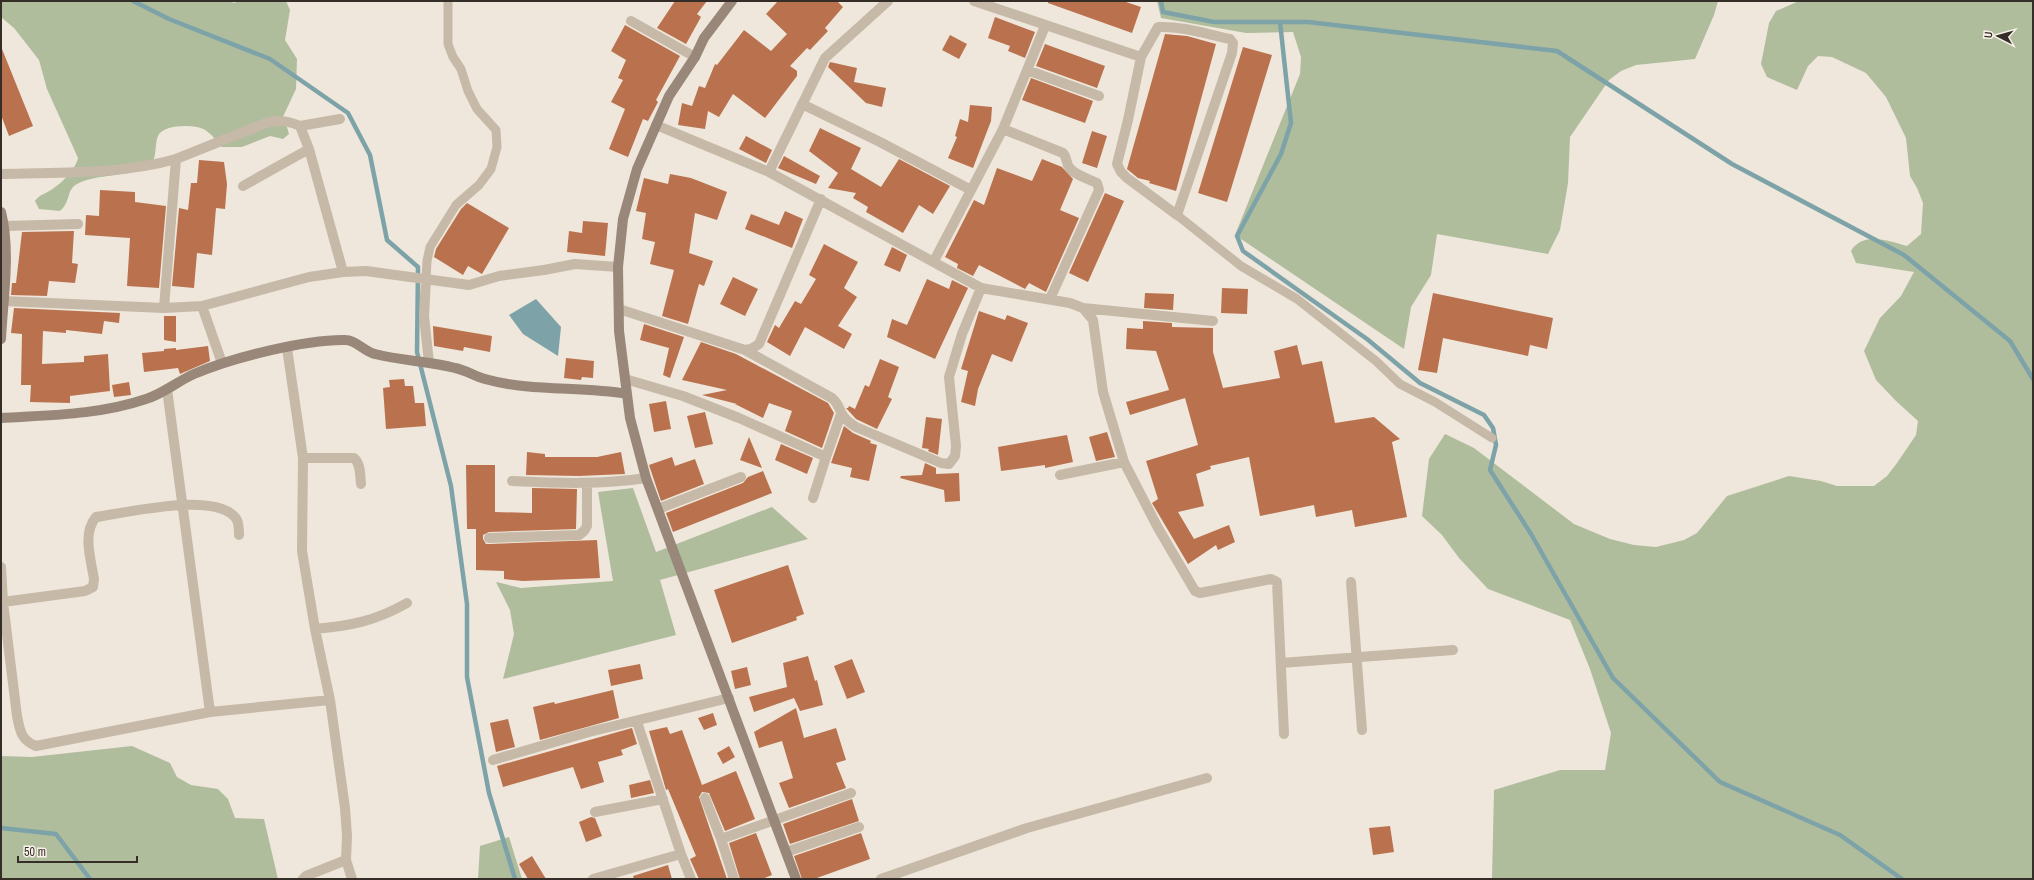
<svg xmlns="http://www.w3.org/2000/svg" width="2034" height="880" viewBox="0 0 2034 880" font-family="'Archivo Narrow',sans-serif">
  <rect width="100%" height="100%" fill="#efe7db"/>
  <path fill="#afbd9d" d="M1,1H232L233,3L241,1H286L290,10L285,40L297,59L296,89L281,121L287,127L289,134L283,139L270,136L242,147H222C217,142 212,134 205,130C195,124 163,124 158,136C154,145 158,161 148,166C125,178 99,173 77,184C66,190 71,202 60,211L39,209L35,201C40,194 45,194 51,190C61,184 76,169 78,158L47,89L39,60L14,28L1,17Z
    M1157,1H1718L1714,15L1695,59L1636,65L1621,71L1609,80L1570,137L1568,183L1560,230L1548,254L1437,234L1431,275L1411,307L1404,349L1235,235L1300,74L1301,57L1293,32L1246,33L1161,18Z
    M1799,1H2033V879H1492L1494,790L1560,770H1605L1611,733L1590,669L1570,620L1488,589L1459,558L1442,535L1422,516L1429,459L1445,434L1474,448L1574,524L1610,539L1634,545L1656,547L1684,540L1697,533L1727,496L1789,476L1821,481L1837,486H1874L1887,476L1897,463L1916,435L1918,421L1896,401L1876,380L1864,351L1880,318L1901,296L1914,272L1856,263L1851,251C1863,231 1889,241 1907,246L1921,234L1923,203L1917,188L1910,176L1906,138L1886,97L1866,73L1832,57L1818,56L1808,66L1797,90L1767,77L1761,64L1769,23L1776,11Z
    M633,488L656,552L772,507L808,539L660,580L676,635L503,679L514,634L510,610L496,582L521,588L613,581L598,492Z
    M132,746L170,763L177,777L191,785L218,789L228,799L235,818L264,819L278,879H1V756L32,757Z
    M509,837L522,879H478L480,846Z"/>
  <path fill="#7da3a9" d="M536,299L561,327L558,356L523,334L509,315Z"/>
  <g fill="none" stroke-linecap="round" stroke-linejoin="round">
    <path stroke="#7da3a9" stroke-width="4.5" d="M133,1L169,19L270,59L348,113L370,155L387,240L418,267L417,352L451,486L467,604V677L489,793L515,879
      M1161,1L1163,12L1214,22H1308L1557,51L1732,164L1904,255L2010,341L2033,379
      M1280,22L1291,123L1281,154L1237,236L1243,251L1367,339L1420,383L1484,415L1493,428L1496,445L1490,470L1531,534L1613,678L1720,782L1840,835L1902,879
      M1,828L56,834L90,879"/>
  </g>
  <path fill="#ba724e" d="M675,1H707L697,14L701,17L686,44L657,28Z
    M778,1H837L843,7L825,28L828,31L810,50L807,48L790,66L797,71V76L765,118L733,94L719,117L708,111L705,129L678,125L682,103L692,106L699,86L705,88L715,64L717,65L744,30L771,51L787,34L766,14Z
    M1048,1H1123L1141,7L1132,33L1048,3Z
    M995,17L1035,32L1025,58L1008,51L1010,46L988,38Z
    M625,25L680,56L656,100L658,102L648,121L643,119L628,157L609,149L625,109L611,102L623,80L618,78L626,60L611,51Z
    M1165,34L1187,36L1216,44L1176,191L1149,183L1150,181L1138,178L1127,169Z
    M950,35L967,44L959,59L942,50Z
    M1045,44L1105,66L1097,88L1036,66Z
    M1243,47L1272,55L1227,202L1198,193Z
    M2,49L33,126L9,136L1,115Z
    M830,62L857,68L854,82L886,88L882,107L866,103L828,67Z
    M1031,78L1093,101L1085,123L1022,100Z
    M970,105L992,107L991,121L973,168L948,158L957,137L955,136L960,119L968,122Z
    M820,128L861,148L851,169L881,187L899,159L950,186L933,214L919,205L903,233L866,212L868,207L853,198L856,193L828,188L838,173L809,151Z
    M1092,131L1107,136L1097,168L1082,163Z
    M746,136L772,150L766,163L739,149Z
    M784,156L820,176L816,184L778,168Z
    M1042,159L1062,167L1073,179L1060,210L1079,218L1046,292L1029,283L1025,289L979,265L973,276L957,268L958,264L945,257L974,200L984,205L997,168L1032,181Z
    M199,160L224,162L227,184L225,209L216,208L212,255L197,253L194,288L172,286L179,208L188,210L191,183H197Z
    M670,174L691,178L727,192L717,220L695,213L689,253L713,261L704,286L699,284L688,324L662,316L674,270L650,264L655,242L642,239L646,213L636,211L644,178L668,184Z
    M100,190L135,192V202L166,206L159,288L127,286L130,238L85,235L86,215L99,216Z
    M1105,193L1124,201L1088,282L1069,273Z
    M467,203L509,228L482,274L468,266L463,275L434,257L436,249L461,209Z
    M785,211L803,219L792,248L745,229L751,214L779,225Z
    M583,221L608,223L605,256L567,252L569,231L582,233Z
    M74,231L72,263L78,264L75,283L49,281L47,296L11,295L12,283H16L22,232Z
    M824,244L858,262L844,288L857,297L838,326L852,334L844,349L805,327L790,356L767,342L775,325L779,328L795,301L801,304L816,279L809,275Z
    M892,247L907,255L900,272L884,265Z
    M733,277L758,289L745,316L720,304Z
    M927,279L949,289L952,280L968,288L935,359L887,337L892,319L907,325Z
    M1222,288L1248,289L1247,314L1221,313Z
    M1145,293L1174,294L1173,310L1144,308Z
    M1433,293L1553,318L1547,349L1530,345L1528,356L1443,338L1437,373L1418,370Z
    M14,308L120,313L119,323L104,321L102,334L66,330V333L43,331L42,364L84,362V356L108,354L110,391L70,396V403L30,402L31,385H21L22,334L11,333Z
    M979,311L1005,320L1007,315L1028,323L1012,362L992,354L978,389L975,406L961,402L968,371L961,369Z
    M164,316H176V342L164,340Z
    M1143,321L1172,323V327L1213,328V352L1223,388L1280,378L1274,351L1297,345L1302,365L1322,361L1335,423L1374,417L1400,439L1392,442L1407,517L1355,527L1352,510L1316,517L1314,505L1260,516L1249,457L1210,466L1211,469L1196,474L1204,506L1178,512L1194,539L1229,525L1235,542L1218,550L1216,545L1188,564L1152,503L1158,499L1146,461L1198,445L1185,398L1130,415L1126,402L1169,390L1156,351L1126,349L1127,328L1143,329Z
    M644,324L684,337L670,378L663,375L669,348L640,340Z
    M433,326L492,336L490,352L464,347L463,351L434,346Z
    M701,342L736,354L828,403L834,413L822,448L785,431L792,411L769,403L763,418L735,404H737L702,395L727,390L682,380Z
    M208,346L210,361L180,374L178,368L144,372L142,353L164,351V349L176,348V350Z
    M566,358L594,361L593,378L582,377L581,380L564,378Z
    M880,359L899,367L888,397L892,399L877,429L856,419L846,408H848L849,406L855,409L865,385L869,387Z
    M404,379L405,386H413L415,403H424L426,426L386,429L383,388L390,387L389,380Z
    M129,382L131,395L114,397L112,385Z
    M666,401L671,429L654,432L649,404Z
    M705,412L713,444L695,448L687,416Z
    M926,417L942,419L938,455L928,451L929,449L922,448Z
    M844,426L853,433L871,441L870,443L877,445L869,481L850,477L852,468L831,463Z
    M1107,432L1115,457L1096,461L1089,437Z
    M1067,435L1073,462L1045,468V465L1001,471L998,447Z
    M749,437L762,468L740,460Z
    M781,444L813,458L807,474L775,460Z
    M527,452L545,454V457H597L621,452L625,474L579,476L526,475Z
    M672,457L675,466L695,459L704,484L661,501L649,465Z
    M925,463L936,468V474L959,473L960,501L945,502L944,490L900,478L901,476L922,475Z
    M466,465H495V512L532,513V488L577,489L576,529L489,532L483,535V539L486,544H489L597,540L600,578L523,581L504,579V571L476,570V529H467Z
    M763,471L772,493L673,532L666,513L743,483L748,477Z
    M788,565L804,614L796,617L797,620L732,643L714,590Z
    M808,656L815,681L817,680L823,705L800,711L794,698L754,712L749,697L787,687L783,663Z
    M852,659L865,692L847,699L834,666Z
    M640,664L643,679L611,686L608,670Z
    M747,667L751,685L735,689L731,671Z
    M613,690L619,718L540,740L533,707L554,702L555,704Z
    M796,708L804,738L836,728L846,760L836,763L846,788L789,808L779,783L793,778L782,741L759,748L754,732Z
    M713,713L717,725L704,730L698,718Z
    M508,719L515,747L496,752L490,723Z
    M667,727L670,734L682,730L702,785L736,771L755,819L725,831L709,793L702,792L699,797L727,879H699L690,859L696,856L668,789L666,790L649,731Z
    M632,728L637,744L621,750L623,755L598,762L604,782L581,789L573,767L503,787L497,766Z
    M729,746L735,757L723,764L717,753Z
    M650,780L654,793L631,798L629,785Z
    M852,799L859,821L790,844L783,824Z
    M591,817L595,818L602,836L586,842L579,822Z
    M1390,826L1394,852L1373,855L1369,828Z
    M756,833L772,875L762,879H740L729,843Z
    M861,833L870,859L814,879H802L794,856Z
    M532,856L546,879H528L519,864Z
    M668,865L672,879H634L633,876Z"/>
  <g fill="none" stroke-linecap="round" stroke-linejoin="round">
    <path stroke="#c6b9a8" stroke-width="9" d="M1177,215L1241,266L1297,299L1376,361L1400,384L1435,402L1492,438
      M426,279L427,261L430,247L456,205L479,185L491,169L497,147L496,130L477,109L468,91L461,69L453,57L448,44V1"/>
    <path stroke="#c6b9a8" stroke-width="10" d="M974,1L1141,57L1128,120L1117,164L1121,172L1127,178L1177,215L1232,53L1233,43L1230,39C1206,34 1183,26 1158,27L1141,57
      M631,21L695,57
      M1027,70L1099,96
      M802,104L880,142L971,190
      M340,119L300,126L309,149L343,272
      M656,125L769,172L981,288L1070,303L1083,308L1093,320L1103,392L1124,462L1158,528L1195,591L1200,593L1271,579L1277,582L1284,734
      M1003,129L1063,153C1067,157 1066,163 1069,167C1074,175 1089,179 1097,183L1099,190L1050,299
      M769,172L825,58L888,1
      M1,174C59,172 120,175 176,159
      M243,186L309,149
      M5,226L78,224
      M934,261L1003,129L1045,26
      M426,279L424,316L429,363
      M3,301L164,308L202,306L222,363
      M202,306L309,277L343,272L366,271L469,285L499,276L544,270L575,264L618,267
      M164,308L176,159L266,123C279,119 288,121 300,126
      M1083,308L1213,321
      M619,309L745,350L751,349L759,344L821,199
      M287,348L303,458L302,551L315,629L330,700L345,808L347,836L346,860L352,879
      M745,350L832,398C839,404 838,407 842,414C845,420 851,424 856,427L941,463L949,464L955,456L956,446L949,377L962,334L981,288
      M625,379L683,396L739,418L826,457L841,414
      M167,389L210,712
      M303,458H354C361,464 360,475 361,484
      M1060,475L1124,462
      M512,481C557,483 601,485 646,478
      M813,498L826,457
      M658,509L741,477
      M489,538L579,535L584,531L587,526V484
      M1,567L3,602L17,716C20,731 21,740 36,746L210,712L330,700
      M1351,582L1362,730
      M3,602L85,591L93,587L94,579C91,560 82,533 96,517C125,513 219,490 237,520C239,525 239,529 239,535
      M315,629C349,626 376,621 407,603
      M1281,663L1453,650
      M637,722L681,854L691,879
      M493,760L589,732L729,698
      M705,798L721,839
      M595,812L663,799
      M786,852L859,827
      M303,879L306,876L346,860
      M593,879L681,854
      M734,879L721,839L851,793
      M881,879L1027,828L1207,778"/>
    <path stroke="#99887a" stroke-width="10" d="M732,1L704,38L695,57L669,96L637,169L623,219L618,267L619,331L630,418L646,478L796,879
      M1,212C11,252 3,297 1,339
      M1,418C49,415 99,415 146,399C163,394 178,381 194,374C231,358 306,339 346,340C356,340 365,352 375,354C402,361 429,361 455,368C465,370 475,376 485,379C531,392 581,386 627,394"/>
  </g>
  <rect width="2034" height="880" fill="none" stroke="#342d28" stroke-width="4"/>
  <g transform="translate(1998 36) rotate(276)" stroke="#f7f1e7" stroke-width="3" paint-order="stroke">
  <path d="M0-3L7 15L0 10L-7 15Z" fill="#342d28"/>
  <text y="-6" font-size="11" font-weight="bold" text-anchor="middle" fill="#342d28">U</text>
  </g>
  <path d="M18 856v6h119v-6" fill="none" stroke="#342d28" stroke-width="2"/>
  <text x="24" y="856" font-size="12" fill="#342d28" stroke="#f7f1e7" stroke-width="3" paint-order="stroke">50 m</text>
</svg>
